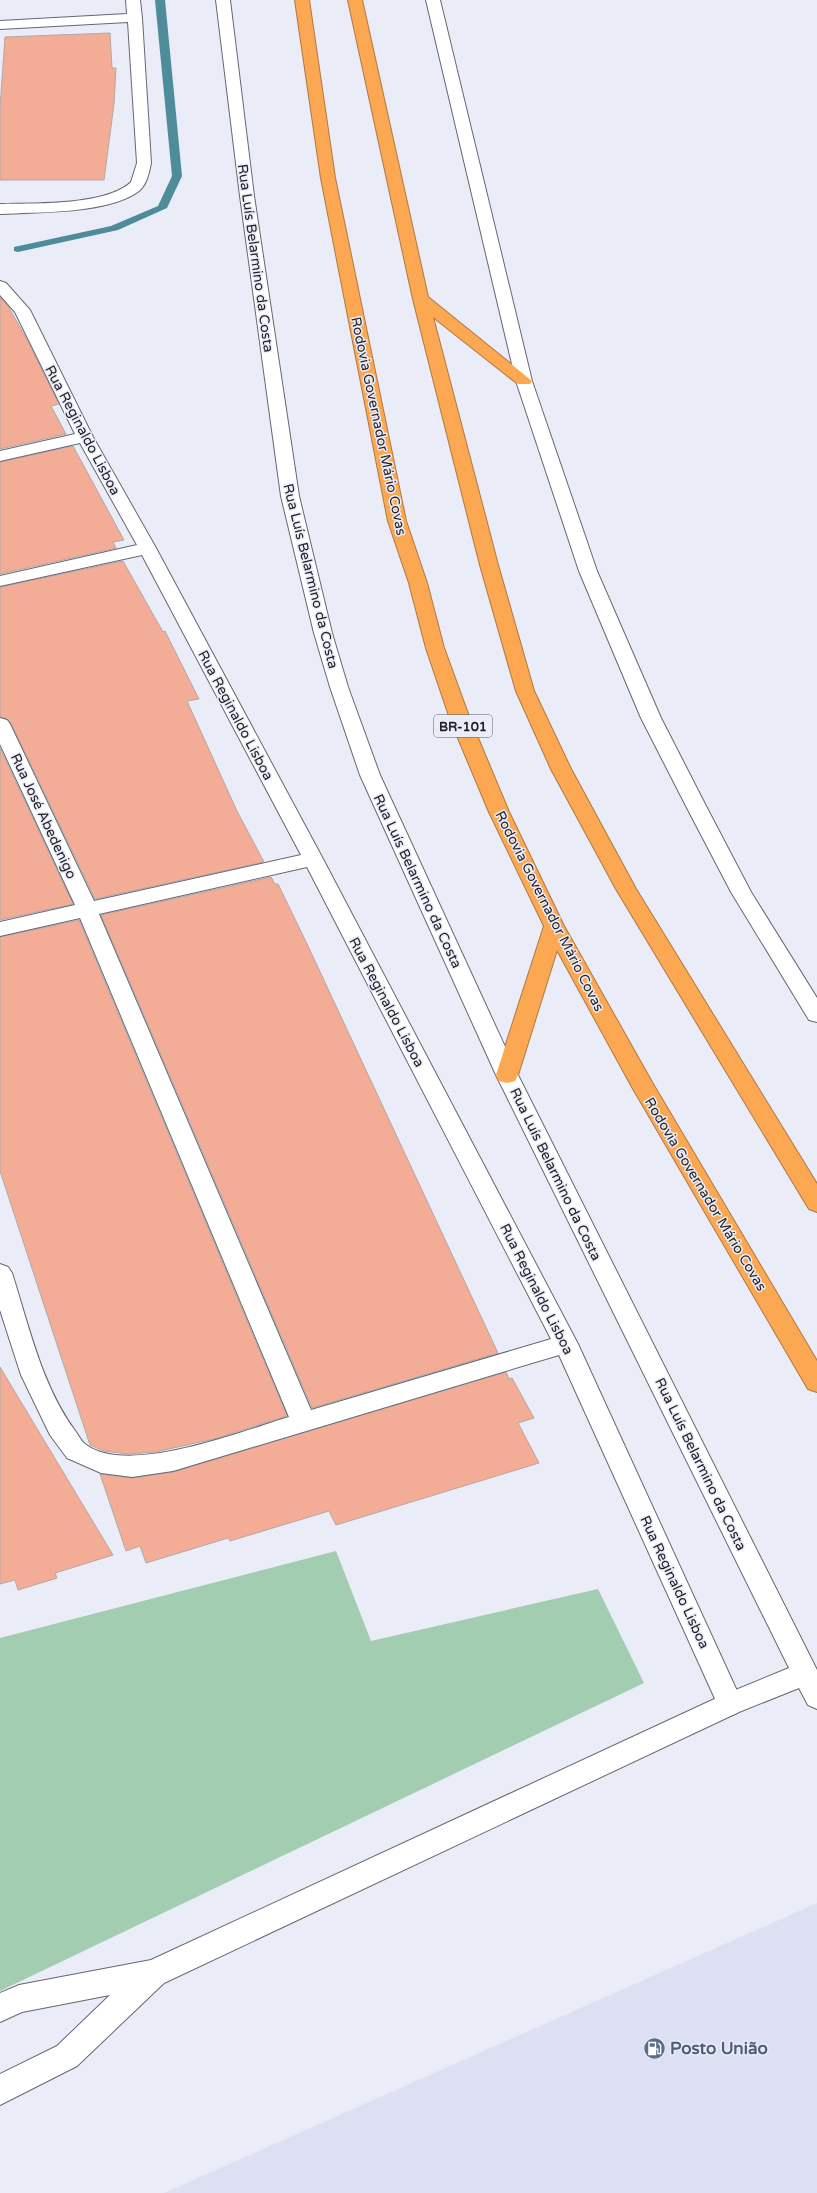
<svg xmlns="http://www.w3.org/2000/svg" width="817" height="2193" viewBox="0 0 817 2193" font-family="'Varela Round',sans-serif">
  <rect width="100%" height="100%" fill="#eaecf8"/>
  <path fill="#dde0f3" d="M817,1903V2193H164Z"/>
  <path fill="#a3cdb0" d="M336,1551L371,1641L598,1589L644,1683L0,1991V1638Z"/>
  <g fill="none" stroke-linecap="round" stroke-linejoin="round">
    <path fill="#4e8c99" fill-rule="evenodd" d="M155,0H165L182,176L167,208L118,230L18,252L14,251V247L111,226L158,206L172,176Z"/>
  </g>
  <path fill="#f3ad97" stroke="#b4a7a2" d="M110,33L112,68H116L114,104L104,180H0V108L5,37Z
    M0,297L8,306L25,336L59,404L51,406L66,434L0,449Z
    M73,446L124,540L113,542L116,548L0,574V462Z
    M123,561L163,632L165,631L199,699L187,701L237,811L264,862L95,899L11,723L7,719L0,717V587Z
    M0,748L73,904L0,920Z
    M271,877L275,884H278L308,946L498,1353L312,1408L101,915Z
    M79,920L287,1416L214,1439L155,1452L128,1454L104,1451L90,1445L0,1171V937Z
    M0,1367L113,1555L55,1573L57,1578L18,1590L15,1580L0,1584Z
    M506,1372L509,1379L512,1378L534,1418L518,1423L539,1463L336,1525L329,1511L230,1541L228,1538L146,1563L140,1546L126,1551L100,1474L132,1478L173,1472Z"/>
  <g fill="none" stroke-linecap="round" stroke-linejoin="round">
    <defs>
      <path id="street" d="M126,0H140L142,18L151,163C149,173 147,184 139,191C109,214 37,212 0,214V204C33,203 106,206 131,182L137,163L128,22L0,29V21L127,14Z
        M0,281L6,283L30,310L93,437L156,548L323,859L578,1344L743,1704L739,1712L730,1716L721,1712L559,1355L173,1471L132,1477L101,1473L67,1458L50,1435L21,1375L0,1310V1264L8,1267L12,1273C29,1326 42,1387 76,1432C79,1436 81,1441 85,1444C127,1477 242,1431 289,1417L80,918L0,936V922L75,905L0,744V718L7,720L10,724L94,901L301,855L142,555L0,586V576L137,545L80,443L0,461V451L75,434L15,312L0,295ZM307,867L551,1339L311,1410L99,914Z"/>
      <path id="secondary" d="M216,0H230L254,196L299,496L332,633L348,687L380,775L518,1075L817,1670V1709L808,1705L799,1688L739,1712L164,1983L77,2066L0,2105V2074L57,2046L110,1995L22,2012L0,2022V1993L19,1985L151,1960L721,1696L789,1668L496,1075L360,775L330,687L314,633L281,496L240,196Z
        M426,0H440L532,381L597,571L661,718L706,806L751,892L817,998V1022L809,1020L731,892L686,806L641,718L579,571L516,381Z"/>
      <path id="highway" d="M295,0H309L335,178L406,521L427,583L444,648L470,719L509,812L564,926L653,1084L817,1361V1392L808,1389L632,1087L557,950L518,1075L515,1081L507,1083L499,1081L496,1075L544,926L489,812L450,719L426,648L409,583L388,521L321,178Z
        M348,0H362L428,297L532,381L530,384H518L433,317L498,565L534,691L571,769L636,889L817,1184V1212L809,1209L616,889L551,769L516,691L480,565L413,299Z"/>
    </defs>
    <use href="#street" stroke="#666772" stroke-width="2"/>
    <use href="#secondary" stroke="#666772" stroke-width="2"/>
    <use href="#highway" stroke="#af7843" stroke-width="2"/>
    <use href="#street" fill="#fff" fill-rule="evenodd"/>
    <use href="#secondary" fill="#fff" fill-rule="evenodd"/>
    <use href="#highway" fill="#fca853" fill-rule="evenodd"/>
  </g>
  <defs>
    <symbol id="fuel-disc" viewBox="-11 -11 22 22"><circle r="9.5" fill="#5c6f8a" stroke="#eaecf8"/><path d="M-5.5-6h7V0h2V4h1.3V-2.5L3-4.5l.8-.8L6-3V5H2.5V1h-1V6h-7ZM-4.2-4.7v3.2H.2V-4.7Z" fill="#fff"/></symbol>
  </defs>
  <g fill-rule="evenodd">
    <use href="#fuel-disc" x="642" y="2036" width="25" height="25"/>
  </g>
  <g text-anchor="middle" stroke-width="3" stroke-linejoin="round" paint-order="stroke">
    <rect fill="#eaecf8" stroke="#5c5c64" stroke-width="1" x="434" y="715" width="58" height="22" rx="3"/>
    <g font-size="13" font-weight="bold" fill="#1f1f24">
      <text x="463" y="731">BR-101</text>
    </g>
    <g font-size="14" fill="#1f1f24" stroke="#eaecf8">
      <text transform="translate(256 258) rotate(82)" y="5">Rua Luís Belarmino da Costa</text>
      <text transform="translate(379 426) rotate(78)" y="5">Rodovia Governador Mário Covas</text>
      <text transform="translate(83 430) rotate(62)" y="5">Rua Reginaldo Lisboa</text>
      <text transform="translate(311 576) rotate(76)" y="5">Rua Luís Belarmino da Costa</text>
      <text transform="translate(236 715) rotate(62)" y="5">Rua Reginaldo Lisboa</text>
      <text transform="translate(44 816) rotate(65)" y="5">Rua José Abedenigo</text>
      <text transform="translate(418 881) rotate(65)" y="5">Rua Luís Belarmino da Costa</text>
      <text transform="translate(550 911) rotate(63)" y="5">Rodovia Governador Mário Covas</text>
      <text transform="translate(387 1002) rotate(62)" y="5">Rua Reginaldo Lisboa</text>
      <text transform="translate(556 1174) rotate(64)" y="5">Rua Luís Belarmino da Costa</text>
      <text transform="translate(706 1194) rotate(59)" y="5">Rodovia Governador Mário Covas</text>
      <text transform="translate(537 1289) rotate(63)" y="5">Rua Reginaldo Lisboa</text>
      <text transform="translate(701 1464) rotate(64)" y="5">Rua Luís Belarmino da Costa</text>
      <text transform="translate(675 1582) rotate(65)" y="5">Rua Reginaldo Lisboa</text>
    </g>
    <g font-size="17" font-weight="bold" fill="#4e5e75" stroke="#eaecf8" text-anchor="start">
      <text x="670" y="2054">Posto União</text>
    </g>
  </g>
</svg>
